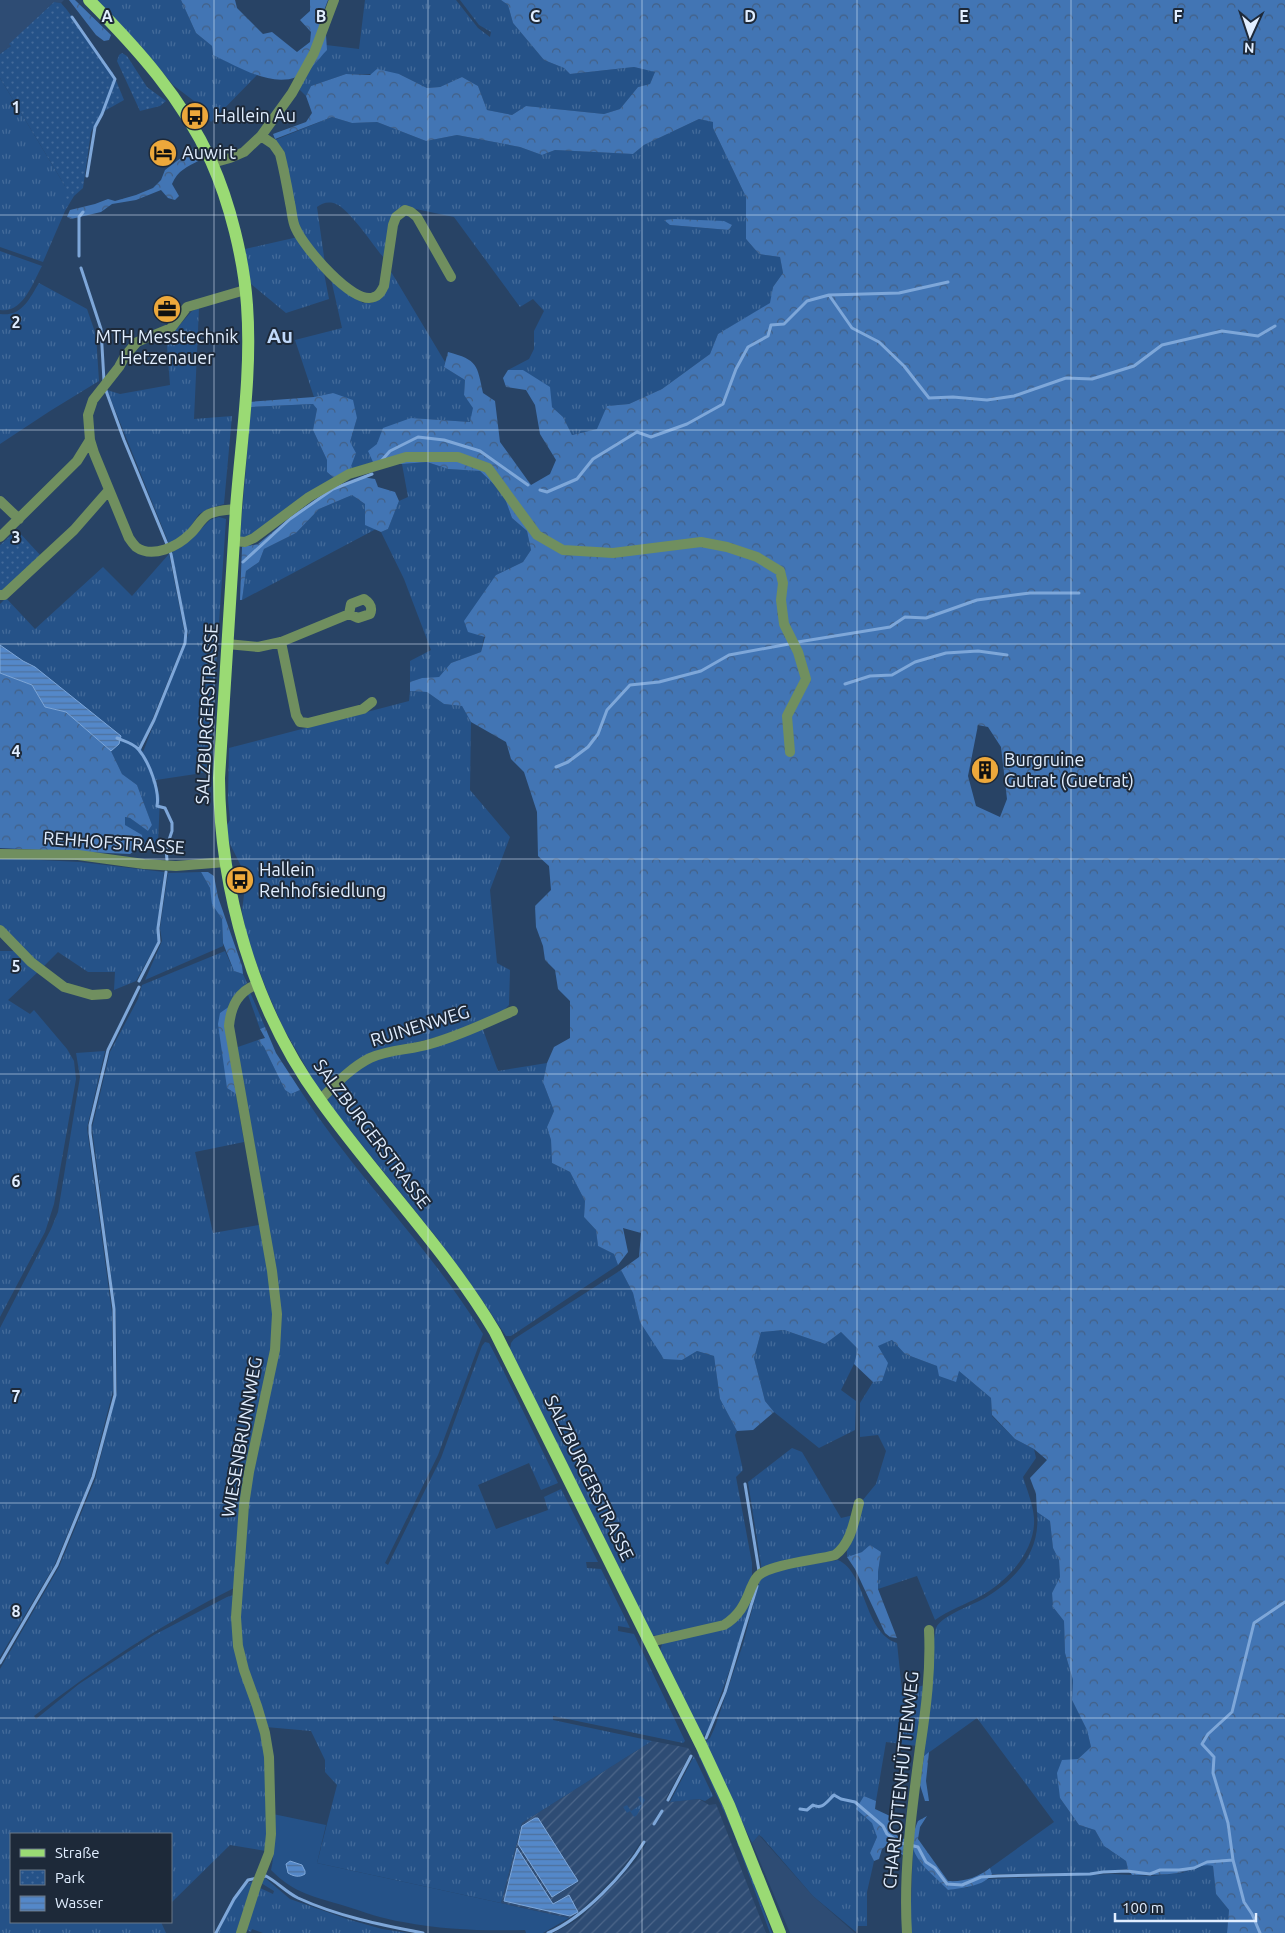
<svg xmlns="http://www.w3.org/2000/svg" width="1285" height="1933" viewBox="0 0 1285 1933" font-family="Ubuntu,sans-serif">
  <defs>
    <pattern id="industrial-furrows" width="10" height="10" patternUnits="userSpaceOnUse" patternTransform="scale(1.25)"><rect width="10" height="10" fill="#2e4c74"/><path d="M-1 1l2-2M0 10L10 0M9 11l2-2" fill="none" stroke="#4c6689"/></pattern>
    <pattern id="grass-tufts" width="24" height="20" patternUnits="userSpaceOnUse" patternTransform="scale(1.25)"><rect width="24" height="20" fill="#255288"/><path d="M3 7l-1-3M5 7V3M7 7l1-3M15 17l-1-3M17 17v-4M19 17l1-3" fill="none" stroke="#446b9a"/></pattern>
    <pattern id="forest-crowns" width="20" height="18" patternUnits="userSpaceOnUse" patternTransform="scale(1.25)"><rect width="20" height="18" fill="#4275b4"/><path d="M2 6a3 3 0 1 1 6 0M12 15a3 3 0 1 1 6 0" fill="none" stroke="#436085"/></pattern>
    <pattern id="park-dots" width="8" height="8" patternUnits="userSpaceOnUse" patternTransform="scale(1.25)"><rect width="8" height="8" fill="#255288"/><path d="M2 2h.1M6 6h.1" fill="none" stroke="#446b9a" stroke-width="1.8" stroke-linecap="round"/></pattern>
    <pattern id="water-rules" width="6" height="5" patternUnits="userSpaceOnUse" patternTransform="scale(1.25)"><rect width="6" height="5" fill="#5488c9"/><path d="M0 2.5h6" fill="none" stroke="#4e719d"/></pattern>
  </defs>
  <rect width="100%" height="100%" fill="#284365"/>
  <path fill="#2e4c74" d="M0,0H64L61,3L54,2L10,44L11,46L0,54Z
    M759,1835L813,1896L855,1933H790L752,1843Z"/>
  <path fill="url(#industrial-furrows)" d="M652,1741L688,1748L691,1752L665,1800L670,1802L699,1799L709,1805L716,1804L766,1933H554L579,1919L636,1861L647,1843L642,1840L629,1859L611,1880L579,1912L569,1918L501,1903L522,1823Z"/>
  <path fill="url(#grass-tufts)" fill-rule="evenodd" d="M96,0H181L196,33L212,46L213,55L257,75L211,122L198,104L173,85L141,46Z
    M365,0H456L478,28L490,37L491,32L479,25L460,0H501L508,5L513,23L544,60L564,68L570,74L634,67L655,72L650,84L638,87L620,109L604,114L526,106L512,115L487,110L478,86L462,77L440,87L427,88L399,74H346L311,86L306,96L299,89L310,69L326,50V45L359,49Z
    M0,78L65,186V211L43,262L0,247Z
    M332,117L352,123L377,122L426,141L457,135L520,147L542,155L555,150L633,154L644,145L699,119L713,122V128L746,197V239L759,254L780,257L783,273L773,287L771,303L718,334L710,354L662,389L629,404L607,406L598,429L572,435L563,417L552,407L523,370H508L529,359L534,349V331L544,311L533,299L520,307L454,217L406,207L400,208L384,258C373,245 350,210 336,204C329,201 322,203 317,207L325,264L299,228L284,151L275,140ZM670,225H732L729,230Z
    M298,237L324,273L329,299L286,313L251,284L245,249Z
    M0,251L42,266C33,282 23,314 0,310Z
    M390,270L445,362L444,367L465,380L464,395L474,408L470,422L411,418L373,462L350,469V442L357,418L333,393L314,397L295,340L342,328L331,279L363,303H372L383,296Z
    M39,283L87,309L96,335L99,381L50,411L0,444V314C22,317 29,299 39,283Z
    M199,308L194,419L232,416L224,504L210,508L199,514L186,533L169,544L107,390L120,394L170,385L166,333L177,328L192,311Z
    M313,404L317,409L313,430L327,460V472L334,478L256,535L240,538L251,407Z
    M427,462L448,469L480,471L503,493L512,518L527,531L531,550L523,562L496,575L481,652L451,663L439,677L422,678L410,682V661L431,650L404,579L381,532L388,529L399,501L408,497L402,464Z
    M352,495L365,504L366,525L376,529L242,600L246,571L259,562L264,549L296,533L319,509Z
    M219,517L226,519L209,772L156,780L160,798L158,843L152,849L136,850L143,844L125,825L124,817L130,818L148,831L152,825L137,785L122,774L111,751L119,744L35,667L23,661L0,645V604L6,598L35,629L103,567L132,596L169,554L185,635L184,641L141,747L143,752L188,635L172,552L188,542L210,520Z
    M410,691L427,692L444,704L462,706L471,722L470,790L510,837L490,890L497,963L510,970L509,1005L501,1013L452,1033L391,1049L324,1091L319,1090L283,1027L267,991L247,938L242,911L245,887L242,868L229,842L226,827L230,820L228,800L229,748L409,701Z
    M0,858L80,862L164,872L157,928L158,941L136,981L114,990L115,972H88L58,952L43,967L0,926Z
    M201,872L210,888L213,904L222,919L223,946L145,980L162,941L160,928L168,873Z
    M0,951H16L39,971L8,1000L30,1014L34,1010L67,1049L74,1061L76,1079L54,1204L45,1232L0,1317Z
    M225,951L234,971L243,974L247,983L236,994L227,1088L236,1094L244,1142L195,1152L213,1233L259,1225L270,1271L274,1315L269,1369L234,1588C163,1623 96,1667 34,1716L36,1719L79,1684L154,1635L227,1597L234,1595V1627L260,1725L265,1754L269,1829L266,1851L230,1845L171,1903V1834H11V1922H161L166,1933H0V1669L59,1567L95,1480L117,1391L116,1314L92,1128L110,1052L138,999L142,985Z
    M247,992H250L265,1027L260,1029Z
    M482,1027L498,1071L547,1063L543,1082L554,1111L547,1127L551,1140L552,1163L570,1172L585,1201L584,1217L596,1230L598,1246L614,1254L618,1265L511,1336H506L478,1294L437,1238L329,1104L328,1099L357,1068L373,1060Z
    M258,1040L264,1047L285,1090L291,1094L300,1090C355,1176 430,1247 483,1334L438,1455L385,1563L388,1565L441,1458L482,1346L485,1342L489,1343L503,1370L558,1483L541,1490L529,1463L478,1485L496,1529L548,1510L544,1497L561,1489L598,1562H586L587,1568L601,1569L630,1628L618,1626V1631L634,1634L685,1741L683,1743L553,1716V1720L652,1741L522,1823L501,1903L317,1863L337,1785L325,1772V1760L311,1731L266,1727L247,1674L239,1620L251,1478L279,1344L235,1048Z
    M105,1051L87,1128L112,1313L113,1391L90,1480L54,1566L0,1657V1328L51,1229L58,1212L80,1077L76,1053Z
    M621,1270L633,1293L640,1322L682,1360L697,1351L714,1356L720,1399L737,1431L735,1435L743,1470L736,1477L752,1563V1575L747,1589L735,1614L725,1622L661,1637L652,1635L510,1350L511,1343L514,1339Z
    M784,1330L825,1344L841,1332L858,1349L854,1364L841,1390L856,1401L855,1430L819,1448L774,1412L765,1401L754,1358L761,1332Z
    M892,1340L905,1354L937,1366L959,1371L991,1398L992,1416L1015,1439L1034,1449L1036,1458L1023,1477C1027,1490 1033,1504 1034,1518C1036,1551 1007,1582 979,1597C964,1605 949,1610 935,1620L917,1576L878,1589V1572L881,1552H862L847,1557V1551L862,1501L876,1484L886,1451L878,1435L860,1437V1403L873,1382L882,1381L877,1346Z
    M792,1448L802,1452L841,1518L854,1515L839,1550L762,1571L748,1482Z
    M1037,1512L1050,1521L1053,1548L1059,1560L1060,1577L1052,1593L1053,1607L1064,1621L1065,1653L1073,1680L1072,1700L1087,1730L1091,1747L1078,1759L1060,1798L1079,1825L1095,1830L1104,1846L1126,1861L1128,1869L1090,1873L992,1874L990,1868L1054,1822L977,1718L924,1756L934,1639C935,1635 935,1631 936,1628C942,1615 973,1605 985,1598C1017,1579 1041,1551 1037,1512Z
    M838,1560C867,1573 863,1632 897,1643L902,1691L925,1685L918,1746L886,1742L876,1801L864,1796L877,1837L870,1853L874,1861L867,1892V1926H858L856,1932L813,1896L762,1837L759,1835L752,1843L705,1742L710,1738L715,1727L743,1644L761,1576L774,1570Z
    M756,1583L740,1641L707,1733L702,1737L660,1651L663,1641L718,1630Z
    M697,1752L701,1755L747,1863L772,1933H770L734,1834Z
    M694,1756L713,1796L705,1801L699,1799L670,1802Z
    M641,1796L645,1800L637,1815L634,1817L630,1811L627,1813L623,1807L627,1805L631,1811L642,1804L638,1797Z
    M913,1847C931,1877 933,1876 966,1888L989,1879L1112,1874L1151,1876L1182,1873L1206,1864L1213,1866L1216,1894L1229,1910L1227,1933H910Z
    M264,1877L290,1899L347,1919L382,1929L408,1933H263L252,1929L251,1932L245,1929L260,1888L273,1894L274,1891L261,1883Z
    M256,1880L241,1933H218C226,1918 238,1884 256,1880Z"/>
  <path fill="url(#forest-crowns)" fill-rule="evenodd" d="M69,0H75L111,35L109,40L104,41L96,35Z
    M181,0H235L237,8L263,34L272,32L297,52L310,42L311,32L300,20L310,11V0H328L321,18L326,35L327,50C322,55 317,62 311,68C282,95 243,69 213,55L212,46L196,33Z
    M501,0H1285V1933H1227L1229,1910L1216,1894L1213,1866C1201,1863 1191,1871 1179,1873C1163,1875 1148,1875 1132,1875L1128,1869L1126,1861L1104,1846L1095,1830L1079,1825L1060,1798L1057,1773L1062,1760L1078,1759L1091,1747L1087,1730L1072,1700L1073,1680L1065,1653L1064,1621L1053,1607L1052,1593L1060,1577L1059,1560L1053,1548L1050,1521L1037,1512L1036,1494L1030,1478L1047,1460L1034,1449L1015,1439L992,1415L991,1398L959,1371L956,1382L939,1376L937,1366L905,1354L892,1340L878,1346L888,1363L882,1381L873,1382L854,1364L858,1349L841,1332L825,1344L784,1330L761,1332L754,1358L765,1401L774,1412L753,1430L737,1431L720,1399L714,1356L697,1351L682,1360L664,1359L640,1322L633,1293L621,1270L639,1257L641,1233L623,1228L628,1252L618,1265L614,1254L598,1246L596,1230L584,1217L585,1201L570,1172L552,1163L551,1140L547,1127L554,1111L543,1082L547,1063L554,1047L570,1038V1001L558,989L555,970L545,960L543,946L536,927L535,906L551,890L549,866L538,856L537,812L524,772L511,759L506,742L471,722L462,706L444,704L427,692L410,691V682L422,678L439,677L451,663L481,652L485,637L468,632L464,621L496,575L523,562L531,550L527,531L512,518L503,493L480,471L448,469L427,462L402,464L373,462L368,451L377,444L383,428L411,418L470,422L473,408L464,395L465,380L444,367L448,352C478,360 477,365 483,393L495,401L500,442L531,485L550,474L556,460L540,434L535,405L526,390L506,387L503,378L508,370H523L550,387L552,407L563,417L572,435L597,429L607,406L629,404L662,389L710,354L718,334L770,303L773,287L783,273L780,257L759,254L746,239V197L713,128V122L699,119L644,145L633,154L555,150L542,155L520,147L457,135L426,141L377,122L352,123L332,117L275,139L273,134L306,122L312,113L306,96L311,86L346,74L370,75L377,69L399,74L427,88L440,87L462,77L478,86L487,110L512,115L526,106L604,114L620,109L638,87L650,84L655,72L634,67L570,74L564,68L544,60L513,23L508,5ZM978,725L988,727L1001,747L1007,799L1000,817L976,806L968,776Z
    M194,148L200,160C187,167 178,170 172,184L179,196L175,200L168,198L161,190L136,200L112,204L101,212L71,219L67,217L70,210L95,204L108,199L115,201L136,195L153,188L161,180L165,170Z
    M674,219L724,221L732,225L729,230L670,225L664,220Z
    M333,393L353,400L357,418L350,442L356,453L350,469L334,478L327,472V460L313,430L317,409L313,404L251,407L249,402L314,397Z
    M362,477L375,479L378,487L395,492L399,501L388,529L381,532L365,525V504L352,495L319,509L296,533L264,549L259,562L246,571L242,600H240L242,547L258,544L297,512L334,489Z
    M0,673L32,685L45,707L66,712L111,751L122,774L137,785L152,825L148,831L130,818L125,817V825L142,835L143,844L130,854L0,848Z
    M201,872H208L214,876L218,897L242,966L243,974L234,971L223,943L222,919L212,904L210,888Z
    M230,1006L238,1087L236,1094L227,1088L218,1024L220,1013Z
    M265,1027L276,1053L300,1090L291,1094L285,1090L264,1047L258,1040L265,1038L260,1029Z
    M870,1545L881,1552L878,1572V1589L897,1638L890,1637L885,1633L855,1569L847,1557L862,1552Z
    M929,1752L926,1781L929,1801H925L920,1785L924,1756Z
    M864,1796L876,1801L875,1809L890,1816V1827L899,1838L905,1839L904,1856L888,1844L882,1849L879,1859L874,1861L870,1853L877,1837L872,1823L856,1809Z
    M927,1816L920,1827L918,1839L948,1881C964,1882 977,1878 990,1868L992,1874C985,1886 962,1888 948,1890C936,1877 918,1865 913,1848C911,1840 915,1828 918,1821Z"/>
  <path fill="url(#park-dots)" d="M54,2L61,3L67,10L113,73L124,100L101,113L91,132L83,188L74,196L65,211V186L0,78V54L11,46L9,44Z
    M122,53L127,56L147,87L166,101L160,106L140,111L117,61L119,55Z
    M17,530L41,556L3,591H0V545Z"/>
  <path fill="#255288" d="M273,1814L326,1825L317,1863L569,1918L543,1933H526L525,1930C484,1931 444,1930 403,1922C383,1919 364,1912 345,1906C315,1897 293,1893 271,1870C275,1854 273,1831 273,1814Z"/>
  <path fill="url(#water-rules)" stroke="#7ea7d9" d="M0,645L23,661L35,667L121,736L119,744L111,751L66,712L45,707L32,685L0,673Z
    M535,1818H538L578,1881L552,1897L518,1844L522,1826Z
    M517,1848L553,1904L569,1895L578,1912L570,1916L504,1901Z
    M290,1861L302,1865L305,1871V1874C299,1878 293,1876 288,1873L286,1864Z"/>
  <g fill="none" stroke-linecap="round" stroke-linejoin="round">
    <path stroke="#7ea7d9" stroke-width="3" d="M72,17L115,79L102,114L95,127L87,176
      M79,256V217L83,212
      M81,268L101,329L104,381
      M829,295L852,328L879,342L904,366L929,398L953,397L987,400L1014,396L1066,378L1092,379L1134,366L1162,345L1222,331L1258,336L1275,326
      M105,388L124,440L171,554L186,631L185,643L154,720L139,750
      M382,460L390,451L418,437L444,440L480,451L528,485
      M540,490L547,492L577,479L593,459L637,432L651,437L687,424L723,404L736,369L748,347L768,336L771,325L784,324L807,301L829,295L899,293L948,282
      M243,562L290,519L333,489L372,474
      M798,642L890,627L905,617L926,618L977,600L1030,593H1079
      M845,684L870,676L892,675L915,662L946,653L978,651L1007,655
      M117,738C124,741 133,743 138,749C149,761 160,791 157,806L165,808L172,823V831L166,849L167,860
      M556,767L568,762L588,747L598,734L607,710L630,685L659,682L701,671L729,655L789,644
      M139,981L159,942L158,928L166,872
      M745,1484L759,1571
      M0,1663L57,1565L93,1477L115,1395L114,1309L90,1133V1125L108,1050L139,987
      M706,1738L725,1692L757,1586
      M668,1800L691,1756
      M800,1809L807,1810L813,1805C823,1810 827,1801 834,1795L841,1799L855,1802L883,1826L887,1834L901,1843L918,1847L926,1862L935,1868L947,1884L962,1885L981,1877L998,1876L1090,1874L1103,1872L1127,1871L1150,1874L1160,1870H1179L1194,1868L1207,1862L1233,1860L1244,1902L1252,1914L1260,1933
      M654,1824L662,1811
      M1233,1860L1228,1823L1213,1773L1214,1757L1202,1744L1208,1734L1232,1712L1254,1623L1285,1602
      M216,1933L234,1899L248,1880L266,1876C277,1882 286,1892 298,1898C337,1916 381,1925 423,1933
      M548,1933C583,1918 625,1874 644,1842"/>
    <path stroke="#708f5f" stroke-width="10" d="M261,136L273,144L280,154C284,170 287,186 290,203C292,211 292,222 296,229C304,247 353,306 374,297C380,295 381,291 384,286L393,225L396,217L405,210L411,212L417,217L451,277
      M212,163L230,158L244,152L261,136L292,93L314,53L334,0
      M0,501L19,519
      M236,509C227,510 218,510 209,514C201,518 197,528 190,534C178,546 153,559 136,547C134,545 131,541 129,538L94,453L90,440L88,415L93,400L119,367L125,356L137,342L171,328L187,307L245,290
      M0,537L77,461L90,440
      M234,541L245,542L254,538L309,497L349,474L406,457H458L488,468L537,535L563,550L613,553L701,542L727,547L757,557L780,571L783,583L781,600L784,624L798,652L806,679L787,716L790,752
      M0,595H4L74,530L109,490
      M281,642L296,715L300,722L308,723L363,709L372,702
      M227,644L258,647L281,642L349,614L358,618L370,614C373,607 370,603 364,599L351,604L349,614
      M0,854L78,855L144,864L176,866L226,862
      M0,930L31,962L64,987L92,995L107,994
      M320,1100C335,1085 350,1068 370,1058C389,1049 411,1050 430,1044C459,1036 486,1023 513,1011
      M650,1642L724,1625C739,1616 745,1604 751,1588C753,1584 755,1578 759,1575C772,1564 817,1560 835,1555C851,1543 854,1522 859,1503
      M241,1933L256,1886L269,1853L271,1834L269,1757L265,1733L257,1706L244,1670L238,1646L236,1617L244,1505L249,1472L275,1350L277,1314L272,1271L229,1026C231,1006 238,991 258,984
      M907,1933C903,1871 912,1809 920,1748C926,1709 931,1670 929,1630"/>
    <path stroke="#9ada74" stroke-width="12" d="M89,0C137,48 182,98 211,161C230,203 244,260 247,305C252,373 241,441 236,508C230,598 224,688 219,778C220,891 253,1008 320,1100C377,1180 445,1248 495,1332L701,1745L729,1805L780,1933"/>
  </g>
  <path fill="none" stroke="#e1eeff" stroke-width="1" stroke-opacity="0.55" d="M214,0V1933M428,0V1933M642,0V1933M857,0V1933M1071,0V1933M0,215H1285M0,430H1285M0,644H1285M0,859H1285M0,1074H1285M0,1289H1285M0,1503H1285M0,1718H1285"/>
  <defs>
    <symbol id="bus-disc" viewBox="-11 -11 22 22"><circle r="9.5" fill="#eda83b" stroke="#1d2939"/><path d="M-5-6H5V4H4V6H2V4H-2V6H-4V4H-5ZM-3.5-4V0h7V-4ZM-3.5 1.2v1.5H-2V1.2ZM2 1.2v1.5H3.5V1.2Z" fill="#111"/></symbol>
    <symbol id="hotel-disc" viewBox="-11 -11 22 22"><circle r="9.5" fill="#eda83b" stroke="#1d2939"/><path d="M-6-4.5h1.5V1H6V5H4.5V3h-9V5H-6ZM-4 0a1.8 1.8 0 1 1 3.6 0ZM.5 0V-2.5h3Q6-2.5 6 0Z" fill="#111"/></symbol>
    <symbol id="office-disc" viewBox="-11 -11 22 22"><circle r="9.5" fill="#eda83b" stroke="#1d2939"/><path d="M-6-3h4V-5.5h4V-3h4V5H-6ZM-1-4.5V-3h2v-1.5ZM-6 0V1H6V0Z" fill="#111"/></symbol>
    <symbol id="building-disc" viewBox="-11 -11 22 22"><circle r="9.5" fill="#eda83b" stroke="#1d2939"/><path d="M-4-6H4V6H1V3H-1V6H-4ZM-2.5-4.3h1.7v1.8h-1.7ZM.8-4.3h1.7v1.8H.8ZM-2.5-1h1.7V.8h-1.7ZM.8-1h1.7V.8H.8Z" fill="#111"/></symbol>
  </defs>
  <g fill-rule="evenodd">
    <use href="#bus-disc" x="179" y="100" width="32" height="32"/>
    <use href="#hotel-disc" x="147" y="137" width="32" height="32"/>
    <use href="#office-disc" x="151" y="293" width="32" height="32"/>
    <use href="#building-disc" x="969" y="754" width="32" height="32"/>
    <use href="#bus-disc" x="224" y="864" width="32" height="32"/>
  </g>
  <g text-anchor="middle" stroke-width="4" stroke-linejoin="round" paint-order="stroke">
    <g font-size="18" fill="#e1eeff" stroke="#1d2939" text-anchor="start">
      <text x="214" y="122">Hallein Au</text>
      <text x="182" y="159">Auwirt</text>
      <text x="167" y="343" text-anchor="middle">MTH Messtechnik<tspan x="167" dy="21">Hetzenauer</tspan></text>
      <text x="1004" y="766">Burgruine<tspan x="1004" dy="21">Gutrat (Guetrat)</tspan></text>
      <text x="259" y="876">Hallein<tspan x="259" dy="21">Rehhofsiedlung</tspan></text>
    </g>
    <g font-size="18" fill="#e1eeff" stroke="#1d2939">
      <text transform="translate(207 714) rotate(-87)" y="6">SALZBURGERSTRASSE</text>
      <text transform="translate(114 843) rotate(4)" y="6">REHHOFSTRASSE</text>
      <text transform="translate(420 1026) rotate(-17)" y="6">RUINENWEG</text>
      <text transform="translate(372 1134) rotate(53)" y="6">SALZBURGERSTRASSE</text>
      <text transform="translate(242 1437) rotate(-80)" y="6">WIESENBRUNNWEG</text>
      <text transform="translate(589 1478) rotate(64)" y="6">SALZBURGERSTRASSE</text>
      <text transform="translate(901 1780) rotate(-84)" y="6">CHARLOTTENHÜTTENWEG</text>
    </g>
    <g font-size="20" font-weight="bold" fill="#c0d9fa" stroke="#1d2939">
      <text x="280" y="343">Au</text>
    </g>
  </g>
  <g font-size="16" text-anchor="middle" font-weight="bold" fill="#e1eeff" stroke="#1d2939" stroke-width="4" stroke-linejoin="round" paint-order="stroke">
    <text x="107" y="22">A</text>
    <text x="321" y="22">B</text>
    <text x="535" y="22">C</text>
    <text x="750" y="22">D</text>
    <text x="964" y="22">E</text>
    <text x="1178" y="22">F</text>
    <text x="16" y="113">1</text>
    <text x="16" y="328">2</text>
    <text x="16" y="543">3</text>
    <text x="16" y="757">4</text>
    <text x="16" y="972">5</text>
    <text x="16" y="1187">6</text>
    <text x="16" y="1402">7</text>
    <text x="16" y="1617">8</text>
  </g>
  <rect x="10" y="1833" width="162" height="90" fill="#1d2939" stroke="#6b7888"/>
  <rect x="20" y="1849" width="25" height="8" fill="#9ada74" stroke="#6b7888"/>
  <text x="55" y="1858" font-size="15" fill="#e1eeff">Straße</text>
  <rect x="20" y="1870" width="25" height="15" fill="url(#park-dots)" stroke="#6b7888"/>
  <text x="55" y="1883" font-size="15" fill="#e1eeff">Park</text>
  <rect x="20" y="1896" width="25" height="15" fill="url(#water-rules)" stroke="#6b7888"/>
  <text x="55" y="1908" font-size="15" fill="#e1eeff">Wasser</text>
  <g transform="translate(1250 35) rotate(183)" stroke="#1d2939" stroke-width="4" paint-order="stroke">
  <path d="M0-4L9 19L0 12L-9 19Z" fill="#e1eeff"/>
  <text y="-8" font-size="14" font-weight="bold" text-anchor="middle" fill="#e1eeff">N</text>
  </g>
  <path d="M1115 1913v8h141v-8" fill="none" stroke="#e1eeff" stroke-width="2.5"/>
  <text x="1122" y="1913" font-size="15" fill="#e1eeff" stroke="#1d2939" stroke-width="4" paint-order="stroke">100 m</text>
</svg>
